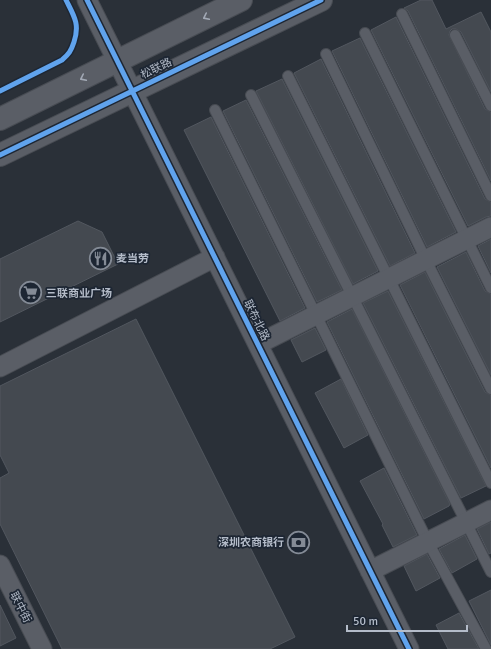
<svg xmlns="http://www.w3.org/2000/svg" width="491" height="649" viewBox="0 0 491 649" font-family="Signika,'Noto Sans SC',sans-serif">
  <rect width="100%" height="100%" fill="#2a3038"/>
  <path fill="#444950" stroke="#52575f" d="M421,0H432L446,29L481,12L491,32V92L461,32L456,29H452L450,31L449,35L485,109L491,112V181L408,11L404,8Z
    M396,17L485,199L491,202V216L486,217L468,226L371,30Z
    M360,38L456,232L427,247L332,51Z
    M321,59L415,253L390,266L294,73Z
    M282,79L378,271L353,284L256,91Z
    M246,100L342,290L317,302L223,111Z
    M211,117L305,308L280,321L184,130Z
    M78,221L102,232L118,264L0,322V259Z
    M491,239V273L478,246Z
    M466,252L485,291L491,294V375L437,267Z
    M425,272L485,392L491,395V468L400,285Z
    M388,291L486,486L461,498L363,303Z
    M352,309L450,504L449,506L424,519L327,322Z
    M136,319L295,637L270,649H62L0,524V478L9,473L0,455V386Z
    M315,328L326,350L302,362L291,340Z
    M341,379L368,435L344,448L315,393Z
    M384,468L417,535L393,547L382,525L383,524L360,481Z
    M491,522V553L489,554L477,529Z
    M465,535L477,559L452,573L439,549Z
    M427,554L440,578L416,591L404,566Z
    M491,590V645L469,601Z
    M0,605L16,638L0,646Z
    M459,613L479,649H448L436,625Z"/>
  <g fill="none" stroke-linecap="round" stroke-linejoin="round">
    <defs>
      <path id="service" d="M402,14L491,196
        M365,33L491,288
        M455,35L491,106
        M326,54L426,260L491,389
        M288,76L491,483
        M251,95L491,572
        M215,110L428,542L486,649"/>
      <path id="minor" d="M87,0L409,649
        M258,344L491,227
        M0,367L215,257
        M0,565L42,649
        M370,571L491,510"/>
      <path id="tertiary" d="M0,119L241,0
        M0,155L321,0"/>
    </defs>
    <use href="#service" stroke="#484c53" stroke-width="12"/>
    <use href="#minor" stroke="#484c53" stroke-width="21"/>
    <use href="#tertiary" stroke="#484c53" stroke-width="24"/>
    <use href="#service" stroke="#5a5e66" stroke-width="10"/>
    <use href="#minor" stroke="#5a5e66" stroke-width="19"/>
    <use href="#tertiary" stroke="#5a5e66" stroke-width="22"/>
    <defs>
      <path id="cycleway" d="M87,0L409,649
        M0,91L62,60C69,54 71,51 74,42C80,24 74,16 66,0
        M0,155L321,0"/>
    </defs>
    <use href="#cycleway" stroke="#1d2633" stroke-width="8"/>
    <use href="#cycleway" stroke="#60a3ed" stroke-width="5"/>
  </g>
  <defs><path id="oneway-chevron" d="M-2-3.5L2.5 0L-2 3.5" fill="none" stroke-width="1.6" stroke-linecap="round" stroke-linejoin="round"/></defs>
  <g stroke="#a2a9b5">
    <use href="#oneway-chevron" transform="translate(206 17) rotate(154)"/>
    <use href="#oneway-chevron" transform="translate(83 78) rotate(154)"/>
  </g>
  <defs>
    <symbol id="restaurant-ring" viewBox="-11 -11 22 22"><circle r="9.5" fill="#1d2633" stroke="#848b96" stroke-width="1.5"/><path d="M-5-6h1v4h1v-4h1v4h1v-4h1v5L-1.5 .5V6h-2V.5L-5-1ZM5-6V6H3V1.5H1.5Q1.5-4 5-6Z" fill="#848b96"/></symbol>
    <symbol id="supermarket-ring" viewBox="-11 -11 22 22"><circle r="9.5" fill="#1d2633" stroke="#848b96" stroke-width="1.5"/><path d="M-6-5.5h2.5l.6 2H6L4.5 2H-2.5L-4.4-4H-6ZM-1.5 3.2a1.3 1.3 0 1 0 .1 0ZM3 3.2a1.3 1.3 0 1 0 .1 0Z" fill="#848b96"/></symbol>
    <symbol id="bank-ring" viewBox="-11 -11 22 22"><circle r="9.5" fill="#1d2633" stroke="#848b96" stroke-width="1.5"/><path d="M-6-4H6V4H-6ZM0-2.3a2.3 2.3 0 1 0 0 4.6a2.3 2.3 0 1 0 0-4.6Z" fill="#848b96"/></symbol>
  </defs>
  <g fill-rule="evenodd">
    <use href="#restaurant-ring" x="88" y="246" width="25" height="25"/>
    <use href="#supermarket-ring" x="18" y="280" width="25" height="25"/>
    <use href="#bank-ring" x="286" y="530" width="25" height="25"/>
  </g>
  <g text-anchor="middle" stroke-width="3.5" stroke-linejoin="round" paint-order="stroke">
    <g font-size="11" fill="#b4bcc9" stroke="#1d2633">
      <text transform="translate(156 68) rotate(-26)" y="4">松联路</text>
      <text transform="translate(257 320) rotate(64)" y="4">联布北路</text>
      <text transform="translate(21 607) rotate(63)" y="4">联中街</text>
    </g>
    <g font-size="11" font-weight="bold" fill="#b4bcc9" stroke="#1d2633" text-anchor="start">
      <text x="116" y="262">麦当劳</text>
      <text x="46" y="297">三联商业广场</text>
      <text x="284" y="546" text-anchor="end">深圳农商银行</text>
    </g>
  </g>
  <path d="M347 625v6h120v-6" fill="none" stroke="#b4bcc9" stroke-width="2"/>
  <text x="353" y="625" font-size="12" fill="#b4bcc9" stroke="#1d2633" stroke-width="3" paint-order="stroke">50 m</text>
</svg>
